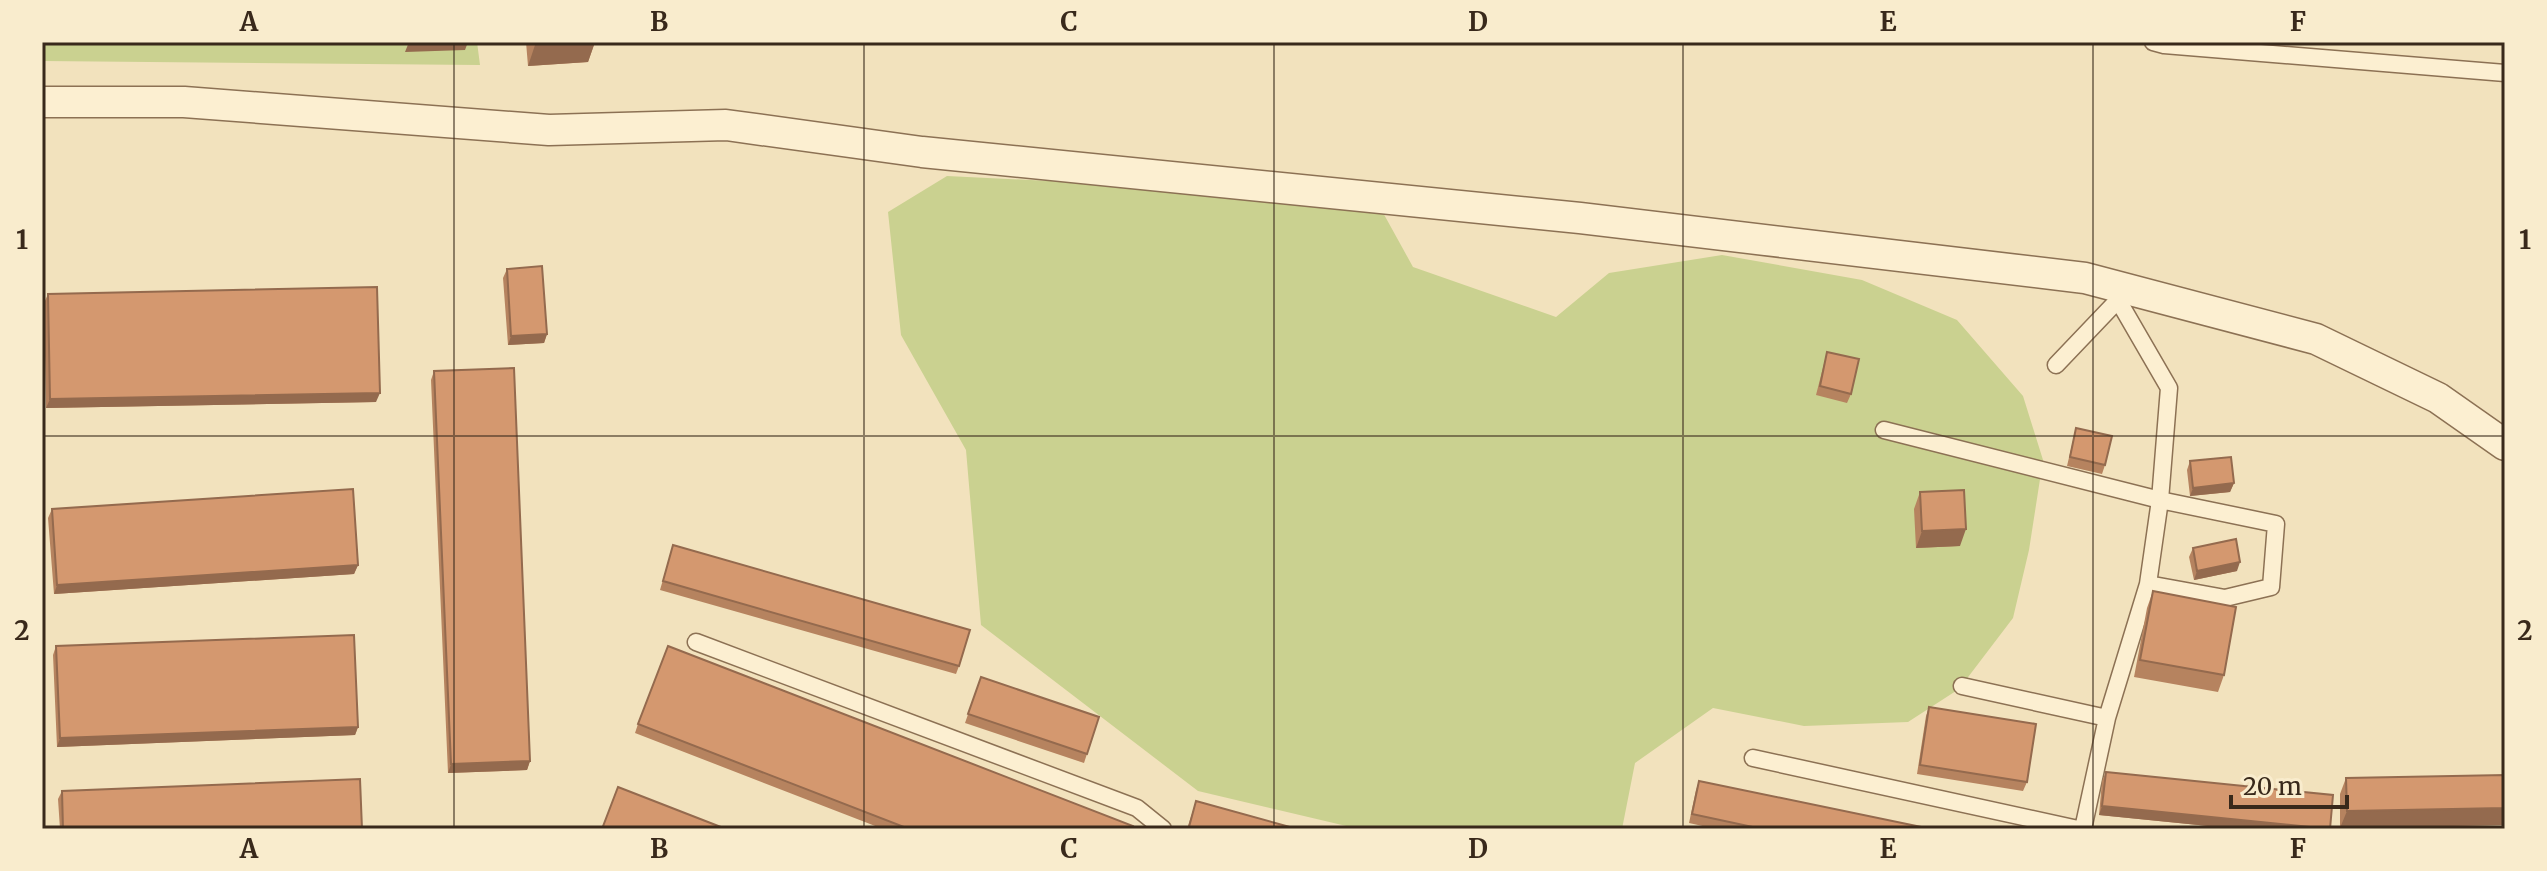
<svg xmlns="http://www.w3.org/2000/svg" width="2547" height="871" viewBox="0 0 2547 871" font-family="Merriweather,serif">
  <rect width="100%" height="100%" fill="#f2e2bd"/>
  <path fill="#cad190" d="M42,42H477L480,65L42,61Z
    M947,176L1050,181L1304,178L1376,200L1413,267L1556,317L1609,273L1722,255L1862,280L1957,320L2023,396L2043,460L2029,550L2013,618L1959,689L1908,722L1804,726L1713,708L1635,763L1622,829H1359L1198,791L981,625L966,450L901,335L888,212Z"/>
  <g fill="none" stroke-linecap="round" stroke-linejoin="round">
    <defs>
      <path id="lane" d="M2153,42L2164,45L2505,73
        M2056,365L2118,300L2169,388L2160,500L2148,584L2107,718L2083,829
        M1884,430L2160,500L2276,524L2271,587L2225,598L2148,584
        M696,642L1137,808L1163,829
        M1962,686L2107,718
        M1753,758L2078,829"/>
      <path id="street" d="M42,102H184L549,130L726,125L922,152L1580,218L2085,278L2316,339L2438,398L2505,445"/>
    </defs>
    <use href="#lane" stroke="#8c7154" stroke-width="19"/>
    <use href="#street" stroke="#8c7154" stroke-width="33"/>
    <use href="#lane" stroke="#fcefd1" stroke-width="16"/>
    <use href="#street" stroke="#fcefd1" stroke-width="30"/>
  </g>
  <path fill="#b6835f" d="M526,42H595L588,62L528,66Z
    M507,269L547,334L544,343L508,345L503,278Z
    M48,294L376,402L46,408L44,303Z
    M1827,352L1851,394L1847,403L1816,395Z
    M434,371L530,761L527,770L448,773L431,380Z
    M2076,428L2105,465L2102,474L2067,466Z
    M2190,461L2234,483L2230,492L2190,496L2187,470Z
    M1920,492L1960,546L1916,548L1914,509Z
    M52,509L358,565L354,574L54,594L48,518Z
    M673,545L959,666L956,674L660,590Z
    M2193,548L2237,571L2194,580L2189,557Z
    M2153,591L2224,675L2218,692L2134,677L2147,608Z
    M56,646L358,727L355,735L57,747L53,655Z
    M981,677L1099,717L1084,763L965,723Z
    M1929,707L2027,782L2023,791L1917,774L1926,716Z
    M638,724L1132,829H883L635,733Z
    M2106,772L2330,829H2238L2099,815L2102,781Z
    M2505,775V825L2340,828V794L2346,778Z
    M1699,781L1931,829H1716L1689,823L1696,790Z
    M62,791L362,829H60L58,799Z
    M1196,801L1297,829H1187Z"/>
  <path fill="#946a4e" d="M328,42H367V43Z
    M409,42H468L465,50L405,52Z
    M536,42H595L588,62L528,66Z
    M547,334L544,343L508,345L511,336Z
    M380,393L376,402L46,408L50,399Z
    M2234,483L2230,492L2190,496L2193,488Z
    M1966,529L1960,546L1916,548L1922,531Z
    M2240,562L2237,571L2194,580L2197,571Z
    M358,565L354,574L54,594L57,585Z
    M358,727L355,735L57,747L60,738Z
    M530,761L527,770L448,773L451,764Z
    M2102,806L2328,829H2238L2099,815Z
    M2505,808V825L2340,828L2347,811Z"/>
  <path fill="#d4986f" stroke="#946a4e" stroke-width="2" d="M542,266L547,334L511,336L507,269Z
    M377,287L380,393L50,399L48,294Z
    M1827,352L1859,359L1851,394L1820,386Z
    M514,368L530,761L451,764L434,371Z
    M2076,428L2112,436L2105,465L2070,457Z
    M2231,457L2234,483L2193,488L2190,461Z
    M353,489L358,565L57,585L52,509Z
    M1964,490L1966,529L1922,531L1920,492Z
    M2236,539L2240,562L2197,571L2193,548Z
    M673,545L970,630L959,666L663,581Z
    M2153,591L2236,607L2224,675L2140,660Z
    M354,635L358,727L60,738L56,646Z
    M668,646L1133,826L1132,829H909L638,724Z
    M981,677L1099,717L1087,754L968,714Z
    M1929,707L2036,724L2027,782L1920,765Z
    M2106,772L2333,795L2330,829L2102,806Z
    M2505,775V808L2347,811L2346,778Z
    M360,779L362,829H63L62,791Z
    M1699,781L1931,829H1762L1692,814Z
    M618,787L726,829H602Z
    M1196,801L1297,829H1198L1189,827Z"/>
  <path fill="none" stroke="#39291b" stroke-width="2" stroke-opacity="0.55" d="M454,42V829M864,42V829M1274,42V829M1683,42V829M2093,42V829M42,436H2505"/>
  <rect width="2547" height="871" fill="none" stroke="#f9eccd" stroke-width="88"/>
  <path d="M2231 795v12h116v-12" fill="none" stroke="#39291b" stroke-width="4"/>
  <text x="2243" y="795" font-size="24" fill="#39291b" stroke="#f9eccd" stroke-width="6" paint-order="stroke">20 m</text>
  <rect x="44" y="44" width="2459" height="783" fill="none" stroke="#39291b" stroke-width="3"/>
  <g font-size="26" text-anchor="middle" font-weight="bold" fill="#39291b">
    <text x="249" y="31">A</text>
    <text x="659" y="31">B</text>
    <text x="1069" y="31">C</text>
    <text x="1478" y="31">D</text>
    <text x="1888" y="31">E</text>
    <text x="2298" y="31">F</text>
    <text x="22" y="249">1</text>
    <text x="2525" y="249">1</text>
    <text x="22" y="640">2</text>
    <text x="2525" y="640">2</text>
    <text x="249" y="858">A</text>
    <text x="659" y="858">B</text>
    <text x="1069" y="858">C</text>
    <text x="1478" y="858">D</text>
    <text x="1888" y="858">E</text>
    <text x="2298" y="858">F</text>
  </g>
</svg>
